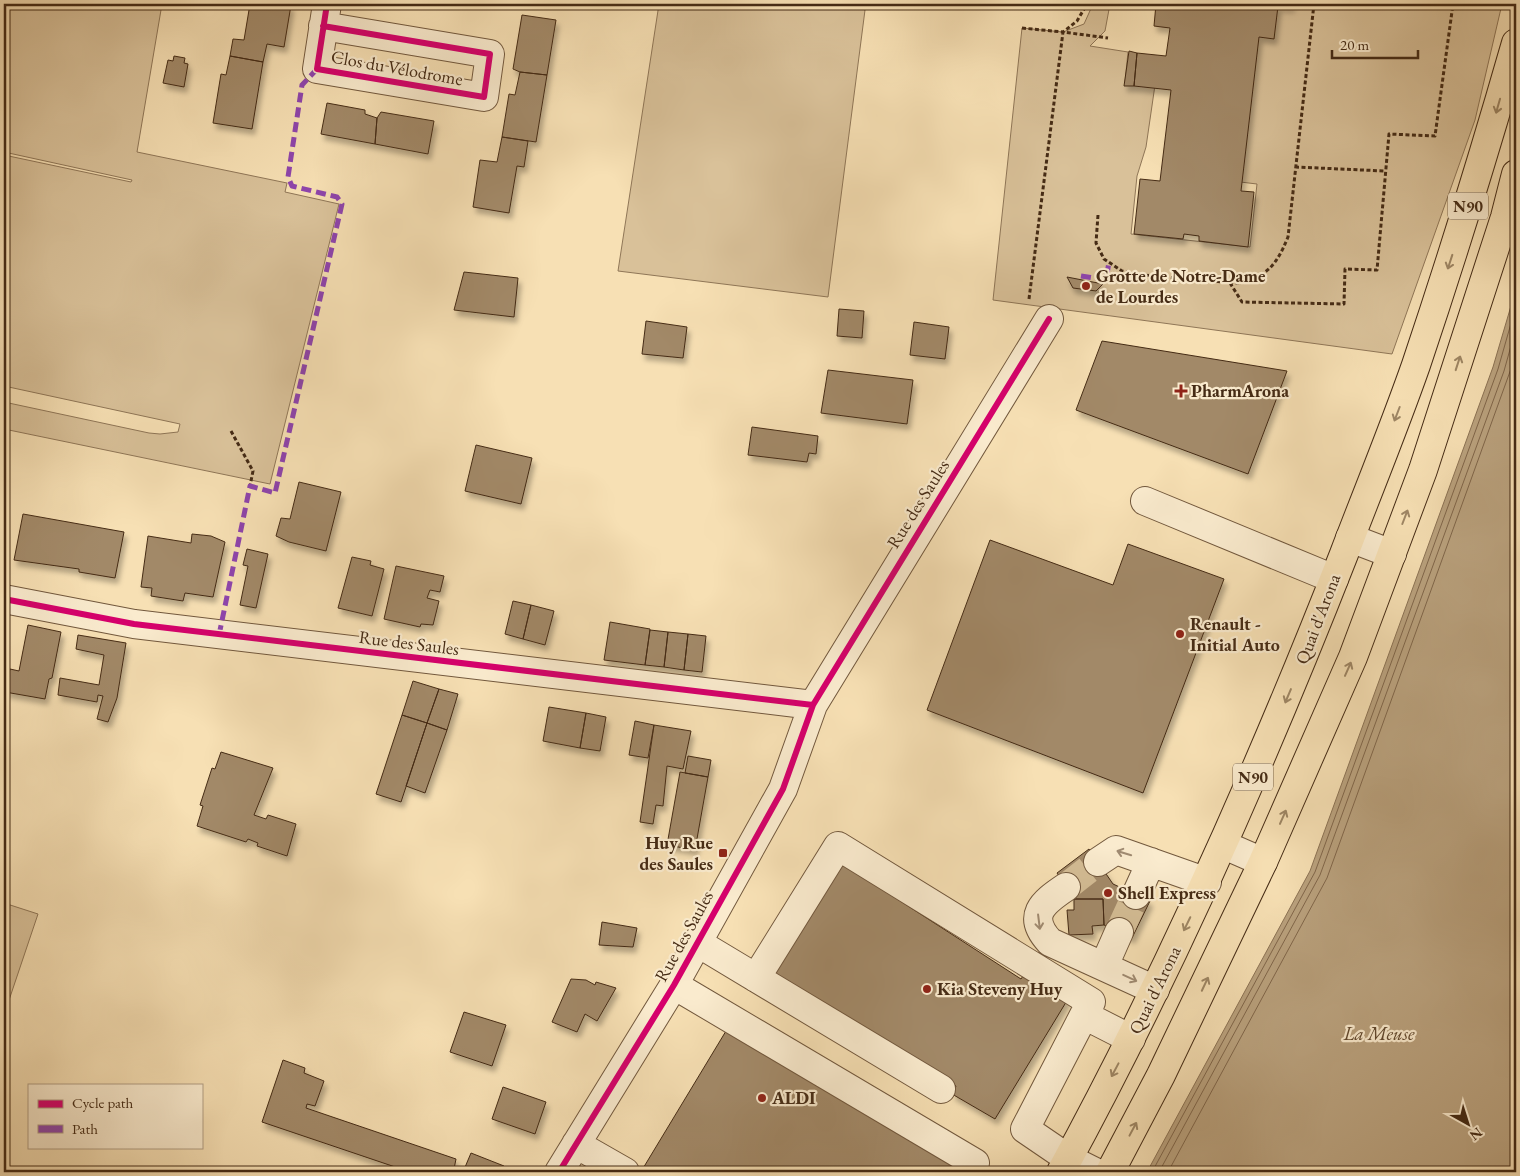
<svg xmlns="http://www.w3.org/2000/svg" width="1520" height="1176" viewBox="0 0 1520 1176" font-family="'EB Garamond',serif">
  <defs>
    <filter id="shadow"><feDropShadow dx="3" dy="5.5" stdDeviation="2.5" flood-color="#0004"/></filter>
  </defs>
  <rect width="100%" height="100%" fill="#f7e0b4"/>
  <filter id="stains"><feTurbulence type="fractalNoise" baseFrequency=".004" numOctaves="4"/><feColorMatrix values="0 0 0 0 .2 0 0 0 0 .09 0 0 0 0 .02 0 0 0 .5 -.17"/></filter>
  <radialGradient id="worn" r=".72"><stop offset=".6" stop-color="#630" stop-opacity="0"/><stop offset="1" stop-color="#630" stop-opacity=".3"/></radialGradient>
  <path fill="#d9c199" stroke="#8f7657" d="M4,4H162L137,152L287,183L285,192L339,204L270,484L4,429V402L149,433L160,434L178,432L180,424L4,386V155L131,182L132,180L4,152Z
    M659,4H854L865,10L828,297L618,271Z
    M1093,4H1110L1105,31L1090,46L1128,52L1125,82L1155,85L1146,147L1137,176L1131,234L1250,247L1257,184L1232,181L1248,4L1291,6V4H1502L1475,120L1392,354L993,300L1022,28L1063,32L1084,24Z
    M4,903L38,914L4,1015Z"/>
  <path fill="#baa27e" stroke="#8b7254" d="M1516,289V1172H1147L1310,871L1493,367Z"/>
  <g fill="none" stroke-linecap="round" stroke-linejoin="round">
    <path stroke="#80664a" stroke-width="1" d="M1152,1172L1315,872L1498,369L1516,306
      M1159,1172L1320,875L1504,371L1516,328
      M1168,1172L1327,878L1516,355"/>
  </g>
  <path fill="#a28968" stroke="#452b15" filter="url(#shadow)" d="M250,4L291,5L284,47L267,44L263,62L230,56L233,39L244,40Z
    M1156,4H1292L1291,7L1278,6L1274,39L1259,37L1241,191L1254,192L1248,247L1199,241V236L1184,234L1183,239L1134,234L1140,179L1160,181L1171,90L1134,86L1137,53L1166,56L1170,28L1154,26Z
    M522,15L556,20L547,75L520,72L513,69Z
    M1129,51L1137,53L1134,86H1124Z
    M174,56L185,58L184,63L188,64L184,87L163,83L168,60L173,61Z
    M230,56L263,62L252,129L213,123L221,74L226,75Z
    M520,72L547,75L536,142L502,137L509,94L515,95Z
    M327,103L365,110V114L377,118L375,144L321,134Z
    M381,112L434,121L428,154L375,144L377,118Z
    M502,137L528,141L524,167L517,166L509,213L473,207L480,160L497,162Z
    M464,272L518,278L514,317L454,310Z
    M1067,277L1103,284L1096,291L1073,288Z
    M839,309L864,311L862,338L837,336Z
    M646,321L687,327L683,358L642,354Z
    M914,322L949,327L945,359L910,355Z
    M1102,341L1287,371L1248,474L1076,410Z
    M828,370L913,380L907,424L821,413Z
    M752,427L818,436L816,454L809,453L807,462L748,455Z
    M476,445L532,458L521,504L465,491Z
    M299,482L341,492L326,551L289,542L276,536L281,518L290,519Z
    M23,514L124,532L115,578L79,572V569L14,560Z
    M192,534L211,536L225,542L213,597L185,593L183,601L151,596L152,588L141,587L148,536L191,543Z
    M990,540L1113,585L1128,544L1224,579L1143,793L927,710Z
    M247,549L268,554L256,608L240,605L248,566L243,565Z
    M352,557L371,561L370,565L384,569L372,616L338,608Z
    M396,566L444,576L440,592L430,590L427,598L439,601L433,625L421,624L420,627L384,619Z
    M513,601L531,605L523,639L505,634Z
    M531,605L554,611L545,645L523,639Z
    M610,622L650,629L645,665L604,660Z
    M28,625L61,632L52,678L49,679L45,699L5,692L10,669L19,671Z
    M650,630L668,632L664,667L645,665Z
    M668,632L688,634L684,670L664,667Z
    M688,634L706,636L702,672L684,670Z
    M78,635L126,643L117,698L108,722L97,719L103,696L98,695L97,702L58,695L60,678L99,685L104,655L76,649Z
    M413,681L439,689L427,723L402,715Z
    M439,689L458,694L447,730L427,723Z
    M549,707L586,713L580,748L543,741Z
    M586,713L606,717L600,751L580,748Z
    M402,715L427,723L401,802L376,794Z
    M635,721L654,725L648,758L629,755Z
    M427,723L447,730L425,793L406,786Z
    M654,725L691,731L683,769L667,766L663,806L656,805L653,824L640,822Z
    M221,752L273,768L254,815L266,819L268,815L296,824L287,856L257,846L258,843L248,839L246,842L197,826L203,806L200,805L212,768L215,769Z
    M688,756L711,760L708,777L685,773Z
    M680,772L708,777L695,850L667,845Z
    M1089,849L1113,884L1150,901L1132,938L1104,925L1103,899H1074L1057,873Z
    M840,862L1021,979L1027,970L1068,999L995,1119L952,1094L956,1086L772,971Z
    M1074,899H1103L1104,925L1092,926L1093,934L1069,935L1067,910H1074Z
    M602,922L637,928L633,947L599,945Z
    M571,979L586,980L595,985L596,982L616,988L597,1021L585,1014L577,1032L552,1022Z
    M464,1012L506,1025L492,1066L450,1052Z
    M726,1031L951,1165L946,1172H646L642,1170Z
    M283,1060L305,1068L304,1073L324,1081L315,1106L307,1104L306,1108L456,1159L454,1169L461,1172H410L262,1122Z
    M503,1087L546,1102L535,1134L492,1119Z
    M471,1153L504,1166L501,1172H463Z"/>
  <g fill="none" stroke-linecap="round" stroke-linejoin="round">
    <path stroke="#d3bc94" stroke-width="28" stroke-dasharray="28 14" stroke-linecap="butt" d="M1066,887L1098,862
      M1119,932L1136,895"/>
    <defs>
      <path id="minor" d="M323,26L490,54L484,97L317,69L327,4
        M1145,501L1334,579
        M1350,538L1392,554
        M4,599L134,624L813,705L783,789L674,985L559,1172
        M813,705L1049,319
        M1224,845L1263,862
        M1098,862L1116,850L1207,882
        M1066,887C1042,903 1026,916 1050,942L1155,990
        M1136,895L1151,862
        M698,943L941,1089
        M1104,966L1119,932
        M756,978L838,846L1091,1002L1084,1015
        M674,985L975,1163L969,1172
        M576,1144L625,1172
        M1095,1172L1069,1159L1025,1129L1084,1015L1131,1039"/>
      <path id="major" d="M1061,1172C1170,972 1261,766 1344,554C1368,491 1394,428 1416,365C1452,258 1485,151 1516,43
        M1110,1172L1161,1075L1263,862L1353,657L1423,470L1505,217L1516,174"/>
    </defs>
    <use href="#minor" stroke="#72583d" stroke-width="30"/>
    <use href="#major" stroke="#452b15" stroke-width="30"/>
    <path stroke="#452b15" stroke-width="3" stroke-dasharray="4 2.5" stroke-linecap="butt" d="M1022,28L1063,32L1077,21L1087,4
      M1295,167L1385,171
      M1098,215L1096,243L1104,259L1122,271L1142,275L1236,283C1267,277 1276,266 1288,237L1314,4
      M1230,283L1242,302L1344,304L1345,269L1377,270L1389,134L1435,136L1453,4
      M1029,299L1063,32L1108,38
      M231,431L253,471L250,486"/>
    <use href="#minor" stroke="#faebce" stroke-width="28"/>
    <use href="#major" stroke="#f7e0b4" stroke-width="28"/>
    <path stroke="#8e44ad" stroke-width="5" stroke-dasharray="10 5" stroke-linecap="butt" d="M1081,276L1106,280L1109,262
      M219,635L250,486L275,493L342,204L337,197L292,186L288,177L302,85L317,69"/>
    <defs>
      <path id="cycleway" d="M323,26L490,54L484,97L317,69L327,4
        M4,599L134,624L813,705L783,789L674,985L559,1172
        M813,705L1049,319"/>
    </defs>
    <use href="#cycleway" stroke="#faebce" stroke-width="9"/>
    <use href="#cycleway" stroke="#d6006c" stroke-width="6"/>
  </g>
  <defs><path id="oneway-shaft" d="M-6 0H5M1.5-3L5.5 0L1.5 3" fill="none" stroke-width="1.6" stroke-linecap="round" stroke-linejoin="round" transform="scale(1.25)"/></defs>
  <g stroke="#9e8664">
    <use href="#oneway-shaft" transform="translate(1498 106) rotate(106)"/>
    <use href="#oneway-shaft" transform="translate(1450 262) rotate(108)"/>
    <use href="#oneway-shaft" transform="translate(1458 363) rotate(-72)"/>
    <use href="#oneway-shaft" transform="translate(1397 414) rotate(111)"/>
    <use href="#oneway-shaft" transform="translate(1405 517) rotate(-69)"/>
    <use href="#oneway-shaft" transform="translate(1348 669) rotate(-66)"/>
    <use href="#oneway-shaft" transform="translate(1288 696) rotate(113)"/>
    <use href="#oneway-shaft" transform="translate(1283 817) rotate(-66)"/>
    <use href="#oneway-shaft" transform="translate(1187 924) rotate(116)"/>
    <use href="#oneway-shaft" transform="translate(1205 984) rotate(-65)"/>
    <use href="#oneway-shaft" transform="translate(1115 1070) rotate(118)"/>
    <use href="#oneway-shaft" transform="translate(1133 1129) rotate(-62)"/>
  </g>
  <g stroke="#a08b72">
    <use href="#oneway-shaft" transform="translate(1124 853) rotate(-163)"/>
    <use href="#oneway-shaft" transform="translate(1039 922) rotate(83)"/>
    <use href="#oneway-shaft" transform="translate(1130 978) rotate(25)"/>
  </g>
  <g fill="#8f2418" stroke="#faebce" stroke-width="2">
    <circle cx="1086" cy="286" r="5"/>
    <path d="M1178.5 383.5h5v5h5v5h-5v5h-5v-5h-5v-5h5z"/>
    <circle cx="1180" cy="634" r="5"/>
    <rect x="718" y="848" width="10" height="10" rx="2.5"/>
    <circle cx="1108" cy="893" r="5"/>
    <circle cx="927" cy="989" r="5"/>
    <circle cx="762" cy="1098" r="5"/>
  </g>
  <g text-anchor="middle" stroke-width="4.5" stroke-linejoin="round" paint-order="stroke">
    <g fill="#faebce" stroke="#7b654c" stroke-width="1">
      <rect x="1448" y="192.5" width="40" height="27" rx="4"/>
      <rect x="1233" y="763.5" width="40" height="27" rx="4"/>
    </g>
    <g font-size="16" font-weight="bold" fill="#452b15">
      <text x="1468" y="212">N90</text>
      <text x="1253" y="783">N90</text>
    </g>
    <g font-size="18" fill="#452b15" stroke="#faebce">
      <text transform="translate(397 68) rotate(10)" y="6">Clos du Vélodrome</text>
      <text transform="translate(918 504) rotate(-58)" y="6">Rue des Saules</text>
      <text transform="translate(1318 619) rotate(-69)" y="6">Quai d'Arona</text>
      <text transform="translate(409 643) rotate(7)" y="6">Rue des Saules</text>
      <text transform="translate(684 936) rotate(-61)" y="6">Rue des Saules</text>
      <text transform="translate(1155 990) rotate(-64)" y="6">Quai d'Arona</text>
    </g>
    <g font-size="18" font-weight="bold" fill="#452b15" stroke="#faebce" text-anchor="start">
      <text x="1096" y="282">Grotte de Notre-Dame<tspan x="1096" dy="21">de Lourdes</tspan></text>
      <text x="1191" y="397">PharmArona</text>
      <text x="1190" y="630">Renault -<tspan x="1190" dy="21">Initial Auto</tspan></text>
      <text x="713" y="849" text-anchor="end">Huy Rue<tspan x="713" dy="21">des Saules</tspan></text>
      <text x="1118" y="899">Shell Express</text>
      <text x="937" y="995">Kia Steveny Huy</text>
      <text x="772" y="1104">ALDI</text>
    </g>
    <g font-size="19" font-style="italic" fill="#62492f" stroke="#faebce">
      <text x="1379" y="1040">La Meuse</text>
    </g>
  </g>
  <rect width="1520" height="1176" fill="none" stroke="#f7e0b4" stroke-width="20"/>
  <rect x="5" y="5" width="1510" height="1166" fill="none" stroke="#452b15" stroke-width="2.5"/>
  <rect x="10" y="10" width="1500" height="1156" fill="none" stroke="#452b15"/>
  <rect x="28" y="1084" width="175" height="65" fill="#faebce" stroke="#b29e84"/>
  <rect x="38" y="1100" width="25" height="8" fill="#d6006c" stroke="#b29e84"/>
  <text x="72" y="1108" font-size="15" fill="#452b15">Cycle path</text>
  <rect x="38" y="1125" width="25" height="8" fill="#8e44ad" stroke="#b29e84"/>
  <text x="72" y="1134" font-size="15" fill="#452b15">Path</text>
  <g transform="translate(1468 1124) rotate(141)" stroke="#faebce" stroke-width="4" paint-order="stroke">
  <path d="M0-4L9 19L0 12L-9 19Z" fill="#452b15"/>
  <text y="-8" font-size="14" font-weight="bold" text-anchor="middle" fill="#452b15">N</text>
  </g>
  <path d="M1332 50v8h86v-8" fill="none" stroke="#452b15" stroke-width="2.5"/>
  <text x="1340" y="50" font-size="15" fill="#452b15" stroke="#faebce" stroke-width="4" paint-order="stroke">20 m</text>
  <rect width="100%" height="100%" filter="url(#stains)"/>
  <rect width="100%" height="100%" fill="url(#worn)"/>
</svg>
